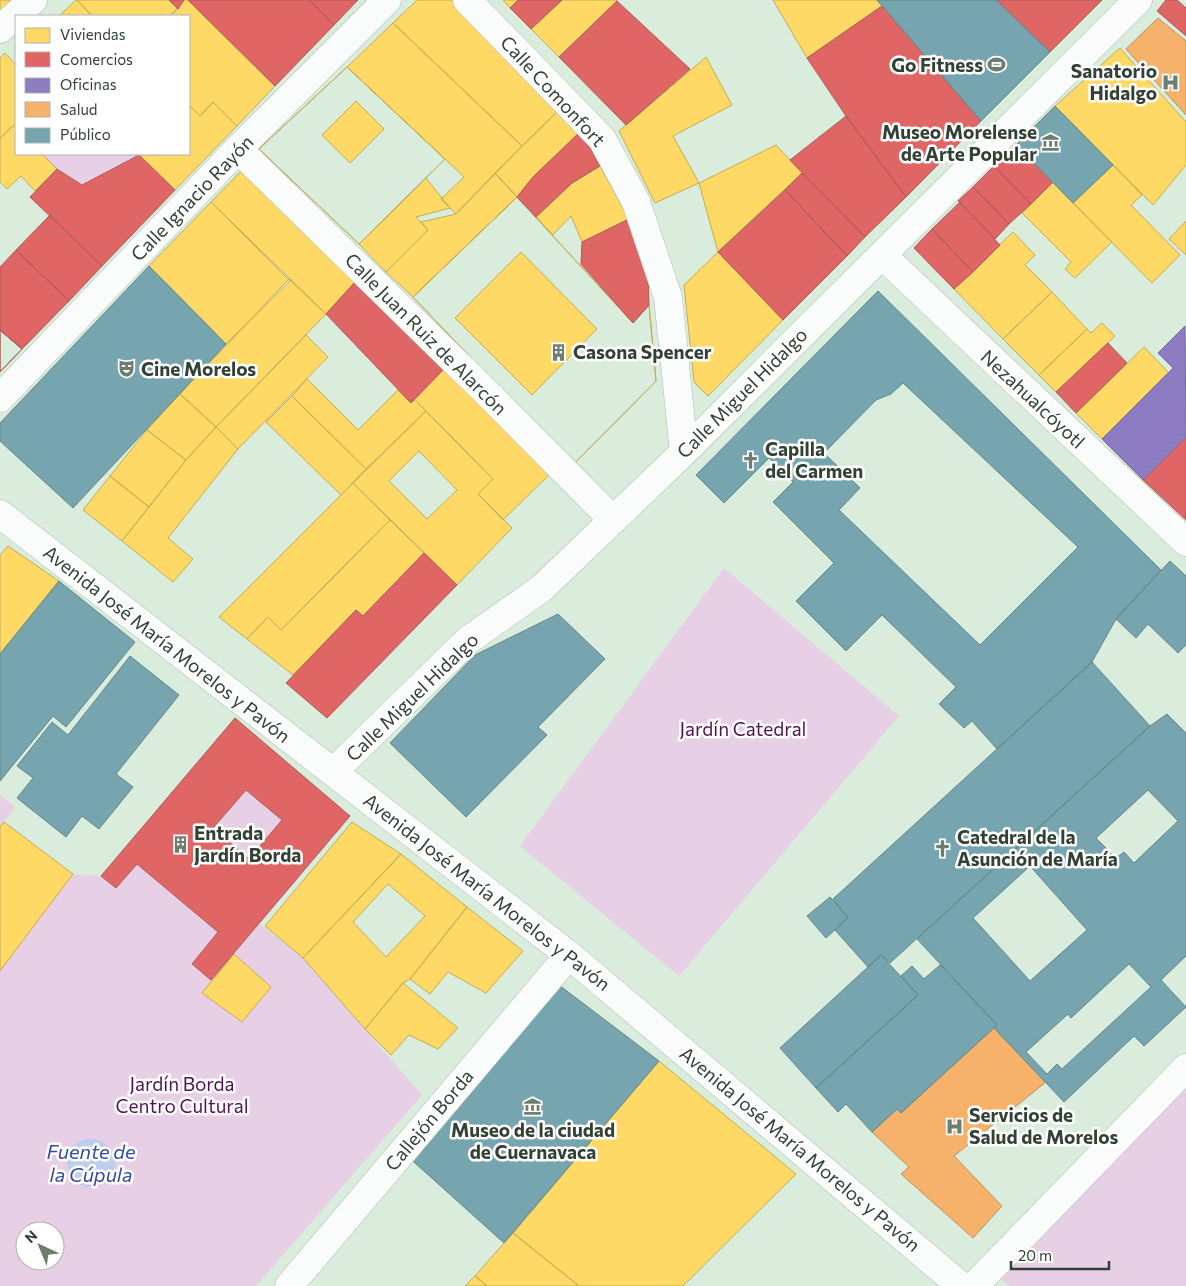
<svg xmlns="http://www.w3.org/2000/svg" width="1186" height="1286" viewBox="0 0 1186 1286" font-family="Commissioner,sans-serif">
  <rect width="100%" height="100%" fill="#daeddd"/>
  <path fill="#e7cfe6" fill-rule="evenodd" d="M42,154H140L82,185L57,169Z
    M724,568L899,716L679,976L520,846Z
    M235,718L350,816L260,924L303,958L422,1095L256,1286H0V971L73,874L101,876ZM25,1231H55V1261H25Z
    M0,795L15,807L0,827Z
    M1186,1080V1286H1009L997,1276Z"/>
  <path fill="#bccfed" d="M67 1163a24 24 0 1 1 48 0a24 24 0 1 1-48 0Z"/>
  <path fill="#ffd966" stroke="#c2ab57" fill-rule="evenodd" d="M0,0H12L0,10Z
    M77,0H169L178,9L170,16H92Z
    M77,0L92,16H59L76,0Z
    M184,0H188L275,86L237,126L213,102L200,116L189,105V16H170Z
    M417,0H453L560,109L522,146L393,23Z
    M503,0H518L510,8Z
    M562,0H618L559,57L531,29Z
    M773,0H877L882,6L807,58Z
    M393,23L522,146L456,214L441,199L464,177L347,67Z
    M1120,48L1186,122V165L1153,205L1055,106Z
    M5,53L16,65V127L14,125L0,138V58Z
    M706,57L732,105L673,136L699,183L655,203L619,131Z
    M347,67L445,159L359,244L259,149ZM356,101L384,129L350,163L322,135Z
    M347,67L445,159L359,244L259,149Z
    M213,102L237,126L175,190L139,155L189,154V105L200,116Z
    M560,109L581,131L533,177L517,197L495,173Z
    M14,125L16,127V154H42L57,169L35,191L21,176L7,189L0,182V138Z
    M776,145L802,173L718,252L699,183Z
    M1113,165L1142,195L1131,205L1180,255L1152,283L1073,203Z
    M600,166L629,219L582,242L571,216L553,235L536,217L572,183Z
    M244,168L355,282L326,314L211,202Z
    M495,173L517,197L413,297L386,272L428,230L421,222L456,214Z
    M426,178L450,208L416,217L428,230L386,272L359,244Z
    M1053,182L1112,242L1075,278L1065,269L1071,262L1022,213Z
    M517,197L633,323L649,305L656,381L573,465L413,297ZM521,252L597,329L532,395L455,318Z
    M517,197L633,323L649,305L656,381L573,465L413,297Z
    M211,202L290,281L226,344L149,266Z
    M1186,221V255L1169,239Z
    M1013,232L1035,255L1025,265L1052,292L1003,339L954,289Z
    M718,252L783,320L708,396L694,382L684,285Z
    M289,279L326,314L216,427L180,394Z
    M1052,292L1087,329L1039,375L1003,339Z
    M1102,323L1115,336L1056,392L1039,375L1087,329L1091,333Z
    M306,335L328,357L238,449L216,427Z
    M1144,347L1169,373L1102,439L1076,413Z
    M450,363L555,469L503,520L478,494L493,479L414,399Z
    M307,379L358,430L398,390L411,403L414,399L426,411L366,469L292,396Z
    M180,394L216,427L186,460L147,430Z
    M292,396L366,469L341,495L266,422Z
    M426,411L493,479L478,494L512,528L457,585L353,483ZM419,451L457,490L427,519L389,481Z
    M216,427L238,449L168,538L193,559L173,582L122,541L186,460Z
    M147,430L186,460L149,507L110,476Z
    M110,476L149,507L122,541L83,510Z
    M353,483L390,520L281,630L268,617L247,639L219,617Z
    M390,520L424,553L363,616L356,610L293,675L247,639L268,617L281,630Z
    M8,546L59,581L0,654V555Z
    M4,822L73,874L0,971V827Z
    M352,822L401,854L303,958L265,926Z
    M401,854L467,907L410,979L403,983L365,1029L303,958ZM388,884L425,916L386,957L353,922Z
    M467,907L523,951L486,993L448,972L430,994L410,979Z
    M234,954L271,987L242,1022L202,993Z
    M403,983L458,1028L438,1049L409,1035L391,1055L365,1029Z
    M659,1061L796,1174L683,1286H579L513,1233Z
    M513,1233L579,1286H487L475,1276Z
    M475,1276L487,1286H465Z"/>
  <path fill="#e06666" stroke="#ac5b57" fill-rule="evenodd" d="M169,0H184L178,9Z
    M188,0H310L334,25L275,86Z
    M310,0H358L334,25Z
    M518,0H562L531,29L510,8Z
    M996,0H1102L1050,52Z
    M1166,0H1177L1186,8V36L1157,11Z
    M617,1L690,69L626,125L559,57Z
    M882,6L981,121L906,197L846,116L807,58Z
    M846,116L906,197L865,237L790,160Z
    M581,131L600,166L572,183L536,217L517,197L533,177Z
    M1016,145L1053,182L1031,204L994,166Z
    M139,155L175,190L102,266L30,197L57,169L82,185Z
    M994,166L1031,204L1009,224L973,187Z
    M802,173L865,237L847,256L785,190Z
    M973,187L1009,224L995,239L958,201Z
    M785,190L847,256L783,320L718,252Z
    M960,202L1000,245L973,272L932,229Z
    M50,215L102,266L69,301L16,250Z
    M629,219L648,275L649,305L633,323L581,264L582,242Z
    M932,229L973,272L954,289L914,248Z
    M16,250L69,301L22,349L0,330V267Z
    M355,282L443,370L411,403L326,314Z
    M0,330L22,349L0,372Z
    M0,330L22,349L0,372Z
    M1108,343L1127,363L1076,413L1056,392Z
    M1186,437V520L1143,480Z
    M424,553L457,585L327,718L286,683L356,610L363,616Z
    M235,718L350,816L211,980L192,964L218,932L137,864L116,888L101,876ZM246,790L282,820L249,859L213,828Z"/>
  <path fill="#8e7cc3" stroke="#736a98" d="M1185,326L1186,437L1143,480L1102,439L1173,368L1158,353Z"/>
  <path fill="#f6b26b" stroke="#bc905b" d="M1158,18L1186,41V115L1126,49Z
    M994,1028L1046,1082L954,1156L1002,1206L973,1238L901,1174L909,1167L872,1132L897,1109L901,1113Z"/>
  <path fill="#76a5af" stroke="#62878a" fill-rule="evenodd" d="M877,0H996L1050,52L981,121Z
    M1055,106L1113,165L1073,203L1016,145Z
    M149,266L226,344L73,508L0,441V423Z
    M878,291L1161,570L1116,619L1092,662L997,749L972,721L964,728L939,704L956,687L882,615L846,651L796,601L834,563L773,502L793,482L769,458L724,503L696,475ZM903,383L1078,547L980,645L839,510L860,488L824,453L876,400L891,394Z
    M1170,561L1186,576V645L1178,653L1148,624L1136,638L1116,619Z
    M59,581L135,642L66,727L53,716L0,781V654Z
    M558,614L605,659L538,727L547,735L466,817L390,743L475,655Z
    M130,656L179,695L116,774L133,787L99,829L82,816L66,837L17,798L33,778L17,766L52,722L68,735Z
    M1092,662L1150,726L890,963L881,955L868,967L835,930L848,918L833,899Z
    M1167,714L1186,733V956L1161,980L1186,1007L1144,1046L1134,1036L1064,1102L994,1028L997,1025L917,939L1150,726ZM1148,790L1178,821L1134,863L1124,852L1116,858L1096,838ZM1030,866L1087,930L1030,981L973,918ZM1129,964L1151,987L1062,1069L1057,1064L1047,1074L1026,1052L1068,1014L1071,1018Z
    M830,897L848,918L826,938L807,916Z
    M881,955L918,995L816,1088L780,1048Z
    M940,965L997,1025L901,1113L897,1109L872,1132L846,1104L838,1112L816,1088L918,995L901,976L912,966L924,979Z
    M555,982L659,1061L504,1243L405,1154Z"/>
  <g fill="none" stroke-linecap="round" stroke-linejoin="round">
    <defs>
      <path id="minor" d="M467,0L602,139L636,202L668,297L684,452
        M0,29L33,0
        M238,149L488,394L613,520
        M882,255L1186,542
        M0,398L238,149L387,0
        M333,772L467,641L542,588L684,452L1138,0
        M289,1286L569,955
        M974,1286L1186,1068"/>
      <path id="major" d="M0,514L569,955L961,1286"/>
    </defs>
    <use href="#minor" stroke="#aebdb0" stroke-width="29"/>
    <use href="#major" stroke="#aebdb0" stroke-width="29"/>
    <use href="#minor" stroke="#f9fcfa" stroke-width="28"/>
    <use href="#major" stroke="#f9fcfa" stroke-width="28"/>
  </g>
  <defs>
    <symbol id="stadium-bare" viewBox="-9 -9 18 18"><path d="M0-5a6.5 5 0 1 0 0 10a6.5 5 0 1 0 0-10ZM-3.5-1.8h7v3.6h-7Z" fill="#6d7d70" stroke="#fff" stroke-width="2.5" paint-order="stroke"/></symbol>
    <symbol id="hospital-bare" viewBox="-9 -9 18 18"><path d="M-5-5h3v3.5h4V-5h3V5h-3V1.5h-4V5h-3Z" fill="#6d7d70" stroke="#fff" stroke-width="2.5" paint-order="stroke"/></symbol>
    <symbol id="museum-bare" viewBox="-9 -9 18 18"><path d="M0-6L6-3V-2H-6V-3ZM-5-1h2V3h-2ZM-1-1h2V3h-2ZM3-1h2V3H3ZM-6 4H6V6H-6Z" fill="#6d7d70" stroke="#fff" stroke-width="2.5" paint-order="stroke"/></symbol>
    <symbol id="building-bare" viewBox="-9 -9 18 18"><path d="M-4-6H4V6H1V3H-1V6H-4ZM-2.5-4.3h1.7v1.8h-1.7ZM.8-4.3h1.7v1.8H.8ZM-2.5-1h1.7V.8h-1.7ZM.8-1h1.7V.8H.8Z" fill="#6d7d70" stroke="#fff" stroke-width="2.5" paint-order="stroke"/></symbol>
    <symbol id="theatre-bare" viewBox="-9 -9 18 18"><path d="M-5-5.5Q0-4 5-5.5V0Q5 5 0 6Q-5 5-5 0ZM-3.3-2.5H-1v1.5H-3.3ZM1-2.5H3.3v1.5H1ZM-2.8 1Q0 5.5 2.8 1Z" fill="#6d7d70" stroke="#fff" stroke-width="2.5" paint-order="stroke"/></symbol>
    <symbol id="church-bare" viewBox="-9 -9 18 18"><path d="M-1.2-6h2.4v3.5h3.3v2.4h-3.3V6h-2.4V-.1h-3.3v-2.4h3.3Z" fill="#6d7d70" stroke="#fff" stroke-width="2.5" paint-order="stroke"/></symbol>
  </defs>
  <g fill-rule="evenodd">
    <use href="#stadium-bare" x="984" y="52" width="25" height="25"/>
    <use href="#hospital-bare" x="1158" y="70" width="25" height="25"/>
    <use href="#museum-bare" x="1038" y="130" width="25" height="25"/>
    <use href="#building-bare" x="546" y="340" width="25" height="25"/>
    <use href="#theatre-bare" x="114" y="356" width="25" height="25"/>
    <use href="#church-bare" x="738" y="448" width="25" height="25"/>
    <use href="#building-bare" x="168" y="832" width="25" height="25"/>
    <use href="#church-bare" x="930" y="836" width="25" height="25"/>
    <use href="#museum-bare" x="520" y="1094" width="25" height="25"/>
    <use href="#hospital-bare" x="942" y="1114" width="25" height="25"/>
  </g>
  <g text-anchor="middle" stroke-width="5" stroke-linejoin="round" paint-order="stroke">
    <g font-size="19" font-weight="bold" fill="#334135" stroke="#fff" text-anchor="start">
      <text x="983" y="72" text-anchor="end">Go Fitness</text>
      <text x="1157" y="78" text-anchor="end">Sanatorio<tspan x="1157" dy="22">Hidalgo</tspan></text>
      <text x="1037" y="139" text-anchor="end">Museo Morelense<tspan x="1037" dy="22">de Arte Popular</tspan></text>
      <text x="573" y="359">Casona Spencer</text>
      <text x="141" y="376">Cine Morelos</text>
      <text x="765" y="456">Capilla<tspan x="765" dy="22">del Carmen</tspan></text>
      <text x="194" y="840">Entrada<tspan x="194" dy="22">Jardín Borda</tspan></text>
      <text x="957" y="844">Catedral de la<tspan x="957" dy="22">Asunción de María</tspan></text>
      <text x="969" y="1122">Servicios de<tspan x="969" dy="22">Salud de Morelos</tspan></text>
      <text x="533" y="1137" text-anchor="middle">Museo de la ciudad<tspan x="533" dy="22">de Cuernavaca</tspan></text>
    </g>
    <g font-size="19" fill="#334135" stroke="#fff">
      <text transform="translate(553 91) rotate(47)" y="7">Calle Comonfort</text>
      <text transform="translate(192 198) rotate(-46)" y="7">Calle Ignacio Rayón</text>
      <text transform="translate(426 334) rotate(45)" y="7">Calle Juan Ruiz de Alarcón</text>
      <text transform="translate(742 393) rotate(-45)" y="7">Calle Miguel Hidalgo</text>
      <text transform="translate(1033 399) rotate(43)" y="7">Nezahualcóyotl</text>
      <text transform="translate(167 644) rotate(38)" y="7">Avenida José María Morelos y Pavón</text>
      <text transform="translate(412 697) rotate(-44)" y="7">Calle Miguel Hidalgo</text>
      <text transform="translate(487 892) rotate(38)" y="7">Avenida José María Morelos y Pavón</text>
      <text transform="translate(429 1120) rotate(-50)" y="7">Callejón Borda</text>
      <text transform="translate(800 1149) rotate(40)" y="7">Avenida José María Morelos y Pavón</text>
    </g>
    <g font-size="19" fill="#521251" stroke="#fff">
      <text x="743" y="736">Jardín Catedral</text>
      <text x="182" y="1091">Jardín Borda<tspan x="182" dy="22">Centro Cultural</tspan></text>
    </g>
    <g font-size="20" font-style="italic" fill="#3249a6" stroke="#fff">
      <text x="91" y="1159">Fuente de<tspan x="91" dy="23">la Cúpula</tspan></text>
    </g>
  </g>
  <rect x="15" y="15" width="175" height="140" fill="#ffffff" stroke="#adb3ae"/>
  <rect x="25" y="28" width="25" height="15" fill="#ffd966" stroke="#adb3ae"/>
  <text x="60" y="40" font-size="15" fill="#334135">Viviendas</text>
  <rect x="25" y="52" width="25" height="15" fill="#e06666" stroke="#adb3ae"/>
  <text x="60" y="65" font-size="15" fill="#334135">Comercios</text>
  <rect x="25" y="78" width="25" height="15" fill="#8e7cc3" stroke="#adb3ae"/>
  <text x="60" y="90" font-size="15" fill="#334135">Oficinas</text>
  <rect x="25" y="102" width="25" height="15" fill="#f6b26b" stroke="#adb3ae"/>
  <text x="60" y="115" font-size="15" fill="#334135">Salud</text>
  <rect x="25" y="128" width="25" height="15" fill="#76a5af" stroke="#adb3ae"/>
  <text x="60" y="140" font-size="15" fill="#334135">Público</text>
  <g transform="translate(40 1246) rotate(316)"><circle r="24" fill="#ffffff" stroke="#adb3ae"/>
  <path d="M0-4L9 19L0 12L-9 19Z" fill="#6d7d70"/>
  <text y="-8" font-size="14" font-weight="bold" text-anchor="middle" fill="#334135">N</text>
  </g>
  <path d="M1011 1261v8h98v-8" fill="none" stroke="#334135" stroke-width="2.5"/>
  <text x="1018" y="1261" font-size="15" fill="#334135" stroke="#ffffff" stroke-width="4" paint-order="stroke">20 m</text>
</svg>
